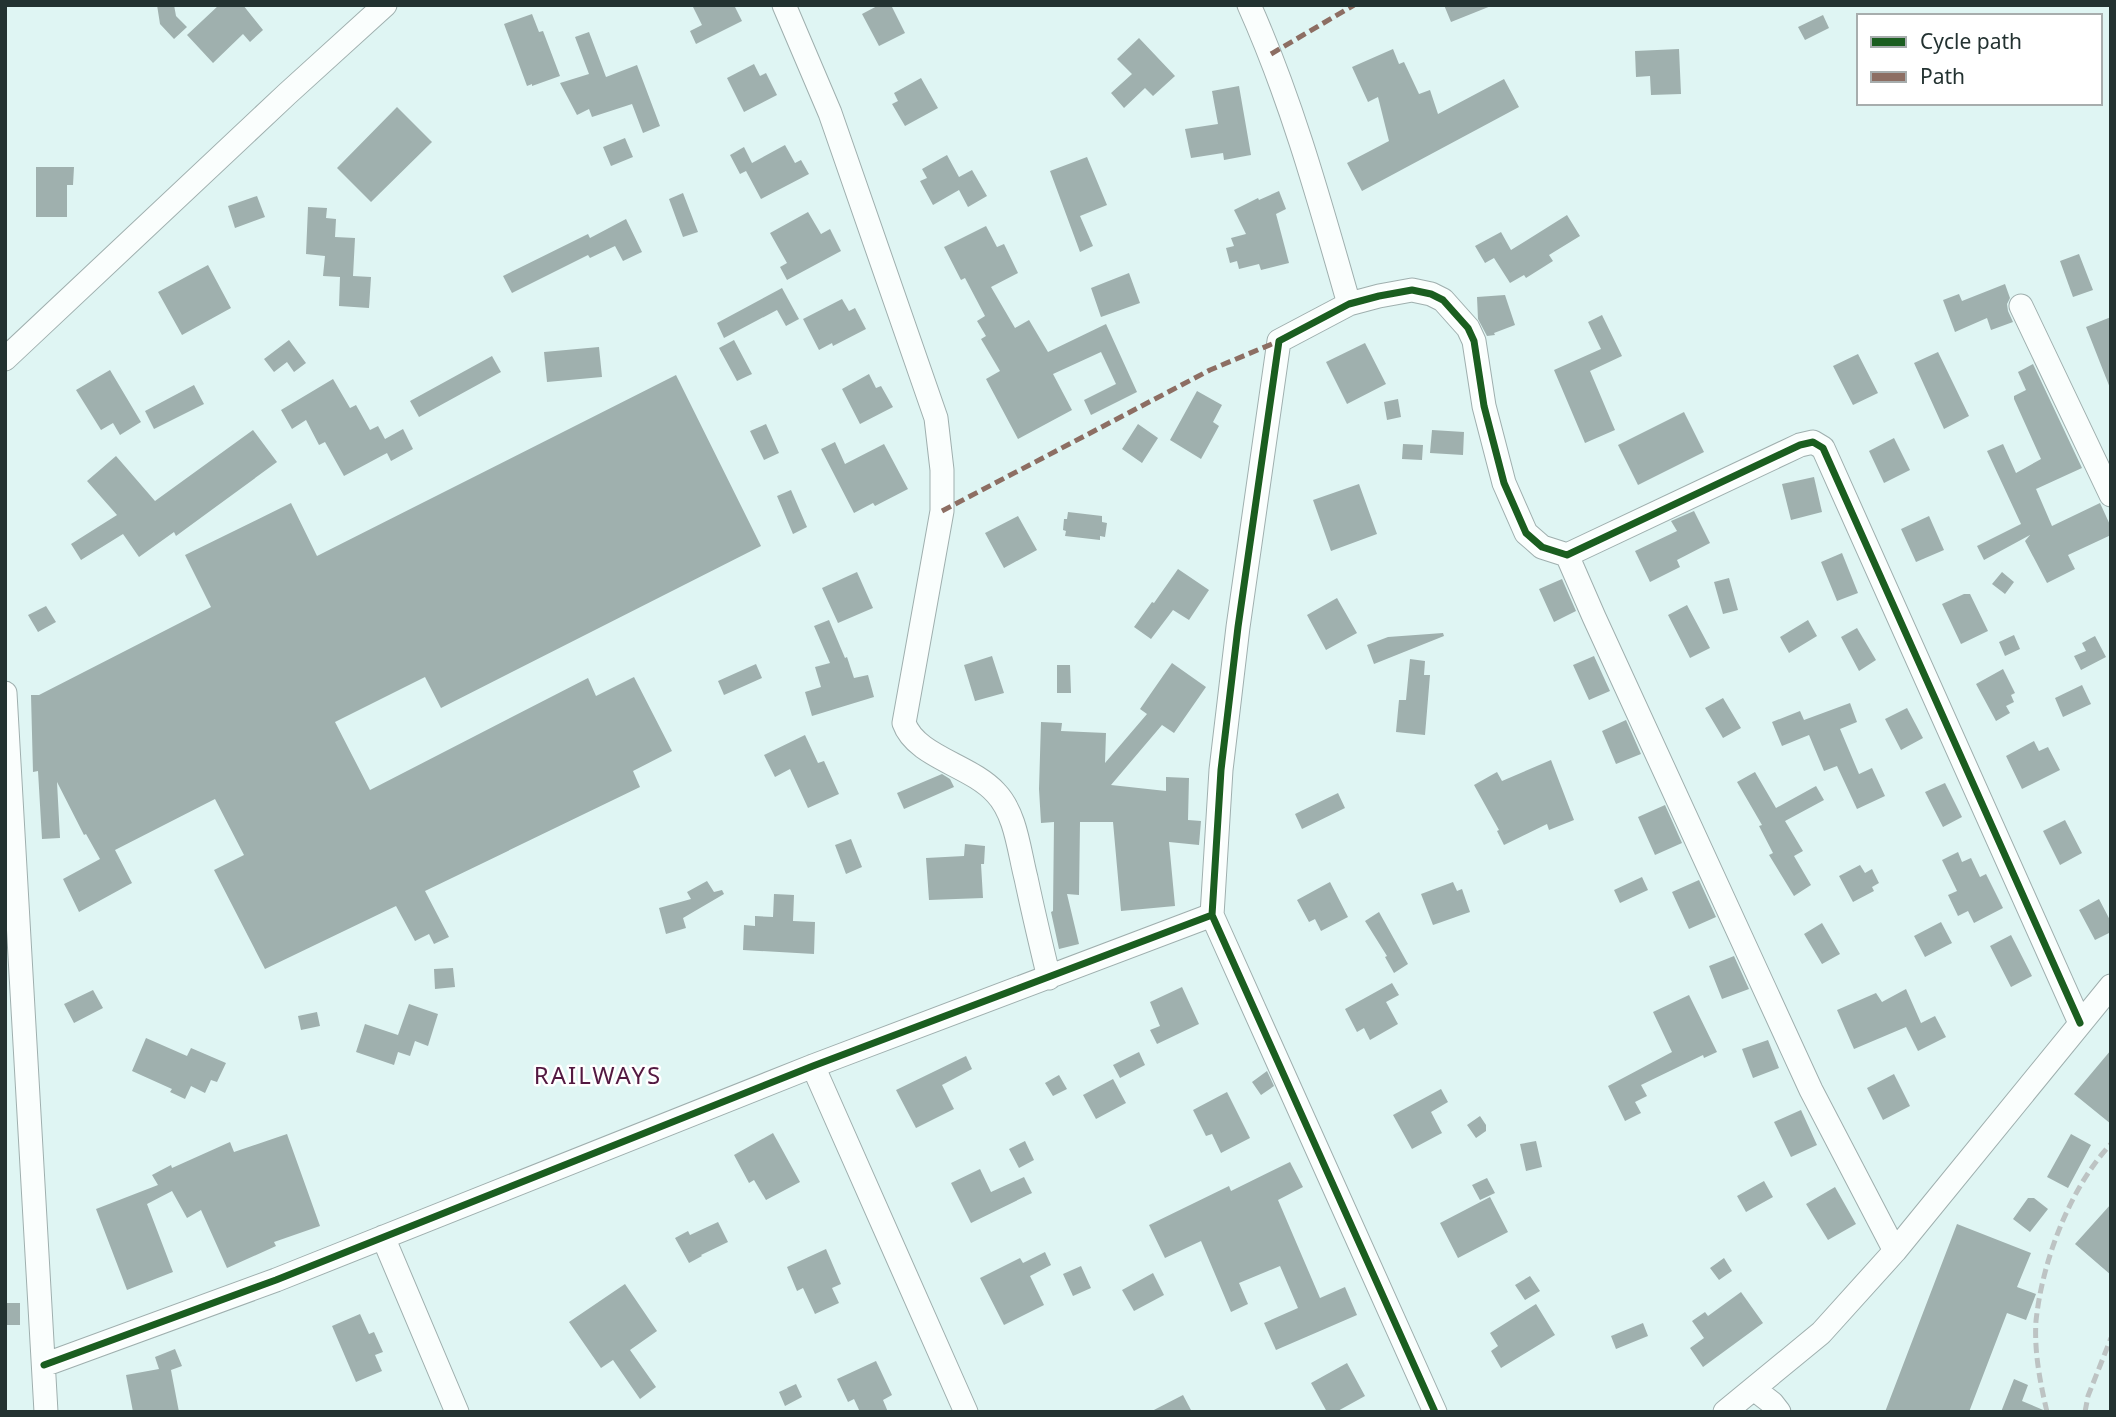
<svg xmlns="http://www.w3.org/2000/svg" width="2116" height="1417" viewBox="0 0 2116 1417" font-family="'Noto Sans',sans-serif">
  <rect width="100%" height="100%" fill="#dff5f3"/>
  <path fill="#9fb0ae" d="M157,5H174L176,16L187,27L174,39L160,24Z
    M219,5H243L263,30L250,42L243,34L213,63L187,35Z
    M692,5H734L742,21L696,44L690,31L702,25Z
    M879,5H891L905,33L879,46L862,14Z
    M1444,5H1491V6L1451,22Z
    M532,14L539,32L543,31L560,76L532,86V84L527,86L504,24Z
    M1823,15L1829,28L1805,40L1798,27Z
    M589,32L606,77L637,65L660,126L643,133L632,104L592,117L589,109L577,115L560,83L589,74L575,37Z
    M1139,38L1175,76L1153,96L1145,88L1124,108L1111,93L1132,74L1117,59Z
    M1393,49L1399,64L1404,62L1419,94L1430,90L1438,114L1504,79L1519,107L1362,191L1347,163L1389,141L1378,97L1368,102L1352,67Z
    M1679,49L1681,94L1651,95L1650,76L1636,77L1635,51Z
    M754,64L760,76L766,73L777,95L744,112L727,78Z
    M921,78L938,108L905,126L892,104L898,101L894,93Z
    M1239,86L1251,155L1224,160L1223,153L1191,158L1185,129L1218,124L1212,91Z
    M397,107L432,142L371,202L337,168Z
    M625,138L633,157L611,166L603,147Z
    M785,145L795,163L801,160L809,174L761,199L746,171L740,174L730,155L744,147L752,163Z
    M947,155L959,177L972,170L987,196L968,207L959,190L933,205L920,181L927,178L922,169Z
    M1087,157L1107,205L1080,216L1093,246L1080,252L1050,171Z
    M36,167H74L73,185H67V217H36Z
    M1279,191L1286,209L1276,214L1289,263L1261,270L1259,264L1239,269L1237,261L1230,263L1226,248L1234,246L1231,238L1246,234L1234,210L1258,198L1259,200Z
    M683,193L698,232L683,237L669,199Z
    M257,196L265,217L235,228L228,206Z
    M308,207L327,208L326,218L336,219L335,237L355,238L353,276L371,277L369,308L339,306L340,277L323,276L325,256L306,254Z
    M808,212L821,234L830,229L841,251L787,280L780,267L787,263L770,233Z
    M1567,215L1580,236L1549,255L1553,261L1526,278L1524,275L1510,283L1494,258L1485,263L1475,246L1501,232L1511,250Z
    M626,219L642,252L623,261L615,246L590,258L588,255L512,293L503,276L588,234L590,238Z
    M986,226L997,247L1004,244L1018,273L991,287L1015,328L1029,320L1048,352L1106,324L1137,392L1091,415L1084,400L1116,384L1101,352L1053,374L1072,410L1018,439L986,379L1000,371L981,339L986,336L977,321L985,316L965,278L961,280L944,247Z
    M2079,254L2093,290L2073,297L2060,261Z
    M208,265L231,308L182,335L158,292Z
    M1129,273L1140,303L1101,317L1091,288Z
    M2005,284L2010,298L2007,304L2008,311L2013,322L1991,330L1987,318L1955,332L1943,300L1959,294L1962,301Z
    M782,288L799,319L786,326L777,310L724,338L717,323Z
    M1505,295L1515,325L1494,333L1495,335L1487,336L1478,319L1477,297Z
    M842,299L849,311L855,308L866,329L833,346L832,343L819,350L803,319Z
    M1602,315L1622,356L1590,371L1615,430L1585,443L1554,370L1601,349L1588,322Z
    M2111,317V388H2110L2086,327Z
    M289,340L306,363L294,372L287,362L274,372L264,359Z
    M734,340L752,374L737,381L719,348Z
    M1365,343L1386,384L1347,404L1326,362Z
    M599,347L602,377L547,382L544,352Z
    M1938,352L1969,416L1944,429L1914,363Z
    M1858,354L1878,393L1853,405L1833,366Z
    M492,356L501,372L419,417L410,401Z
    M2033,364L2082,468L2036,489L2052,526L2100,503L2111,527V535L2068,555L2075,569L2047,583L2025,541L2030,535L1984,560L1977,546L2021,524L1987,451L2003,444L2016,473L2041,459L2014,399V396L2026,390L2018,372Z
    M110,370L141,422L120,435L113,423L101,430L76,390Z
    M869,374L876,388L881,386L893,407L860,424L842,389Z
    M676,375L761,546L441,708L425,677L335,722L370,790L588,678L596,696L634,677L672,751L633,771L640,787L425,891L449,937L434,944L429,934L415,941L396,906L265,969L214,870L244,855L215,799L115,850L132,883L79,912L63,879L100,859L86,834L84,835L57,782L60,838L42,839L38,771L33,772L31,695H39L211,607L185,555L291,503L317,556Z
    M333,379L350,408L356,405L370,430L378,426L385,439L403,429L413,449L391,461L387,453L344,476L325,442L319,445L306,420L292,429L281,410Z
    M194,385L204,404L154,429L145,411Z
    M1197,391L1222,405L1213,422L1219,426L1201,459L1170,440Z
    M1398,399L1401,417L1387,420L1384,402Z
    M1684,412L1704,452L1638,485L1618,445Z
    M766,424L779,453L764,460L750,431Z
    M1138,424L1158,438L1142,463L1122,449Z
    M253,430L277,462L176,536L174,532L139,557L123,534L81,560L71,544L117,515L87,481L116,456L155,501Z
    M1432,430L1464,432L1463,455L1430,453Z
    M1894,438L1910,470L1884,483L1869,451Z
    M835,442L845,464L884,444L908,489L875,506L873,503L854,513L821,449Z
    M1403,444L1423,445L1422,460L1402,459Z
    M1814,477L1822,512L1791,520L1782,484Z
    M1359,484L1377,534L1331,551L1313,500Z
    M791,490L807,527L793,534L777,496Z
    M1694,511L1710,543L1677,560L1680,567L1650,582L1635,551L1677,531L1671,521Z
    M1068,512L1102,516V522L1107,523L1105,537L1100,536V540L1065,536L1066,531L1063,530L1064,519H1067Z
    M1018,516L1037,550L1004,568L985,533Z
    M1929,516L1944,550L1916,562L1901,529Z
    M1842,553L1858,593L1837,601L1821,562Z
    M1178,569L1209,590L1189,620L1173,610L1151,639L1134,627L1152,602L1154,603Z
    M857,572L873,608L838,623L822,588Z
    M2002,572L2014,582L2005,594L1992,584Z
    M1729,578L1738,610L1723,614L1714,582Z
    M1562,579L1576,611L1554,622L1539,589Z
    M1964,594H1970L1988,631L1961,644L1942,604Z
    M1337,598L1357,633L1326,650L1307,615Z
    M1687,605L1710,648L1690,658L1668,615Z
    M46,606L56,622L38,632L28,615Z
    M829,620L845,658L847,657L854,678L868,675L874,697L812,716L805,692L821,687L815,667L830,663L814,626Z
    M1808,620L1817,636L1789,653L1780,637Z
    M1857,628L1876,660L1859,671L1841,637Z
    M1443,633L1444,636L1374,664L1367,645L1388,637Z
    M2014,635L2020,649L2005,656L1999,642Z
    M2095,636L2106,657L2081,670L2074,656L2086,651L2082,643Z
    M992,656L1004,693L975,701L964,665Z
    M1594,656L1610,691L1589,700L1573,665Z
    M1410,659L1425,661L1424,675H1430L1425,735L1396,732L1399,700H1406Z
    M1172,663L1206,687L1174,733L1162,725L1111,785L1166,791V777L1189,778L1188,820L1201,821L1199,845L1169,842L1175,906L1121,911L1113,822H1080L1079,895L1067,894L1079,944L1059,949L1051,912L1053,911L1054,822L1041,823L1039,789L1041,722L1062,723L1061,731L1106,733L1105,763L1147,714L1140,709Z
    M756,664L762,678L724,695L718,681Z
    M1057,665H1070L1071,693H1057Z
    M2003,669L2015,693L2011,695L2014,702L2006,706L2010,713L1996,721L1976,684Z
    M2082,685L2091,704L2063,717L2055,698Z
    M1723,698L1741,728L1723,738L1705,708Z
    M1850,703L1857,722L1840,729L1859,774L1872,768L1885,796L1857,809L1837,766L1824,771L1809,735L1782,746L1772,722L1800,711L1804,720Z
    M1907,708L1923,738L1901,750L1885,719Z
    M1626,720L1641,754L1616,764L1602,731Z
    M805,735L818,763L824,761L839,794L808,808L790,769L775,777L764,755Z
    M2034,741L2039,751L2048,747L2060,770L2022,789L2006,756Z
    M1551,760L1574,820L1549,830L1547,824L1504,845L1497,831L1499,830L1474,785L1497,772L1502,781Z
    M1755,772L1776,808L1816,786L1824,800L1785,821L1803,851L1794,856L1811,885L1794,896L1769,855L1773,853L1759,826L1762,825L1737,782Z
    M942,774L950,779L954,787L904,809L897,793Z
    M1945,783L1962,817L1943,827L1925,792Z
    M1338,793L1345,808L1302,829L1295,814Z
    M1665,805L1682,843L1655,855L1638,817Z
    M2065,820L2082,853L2060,865L2043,831Z
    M851,839L862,867L846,874L835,845Z
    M965,844L985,846L984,864H981L983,898L929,900L926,858L964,856Z
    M1958,852L1962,862L1971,858L1980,877L1986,874L2003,908L1974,923L1968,911L1958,916L1948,895L1957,891L1942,860Z
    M1860,865L1865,873L1872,869L1879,883L1872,887L1874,891L1853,902L1839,876Z
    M1642,877L1648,890L1620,903L1614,890Z
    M1699,880L1716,917L1689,929L1672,892Z
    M707,881L714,892L722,890L724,894L683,918L686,928L666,934L659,908L691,899L687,892Z
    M1330,882L1348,917L1321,931L1315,919L1309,922L1297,900Z
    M1453,882L1457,891L1462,889L1470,912L1433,925L1421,894Z
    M774,894L794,895L793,921L815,922L814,954L743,950L744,925L755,926V916L773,917Z
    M2099,899L2111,922V932L2095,940L2079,910Z
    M1379,912L1408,964L1394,973L1385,957L1387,956L1365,921Z
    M1941,922L1952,943L1925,957L1914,936Z
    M1822,923L1840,954L1822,964L1804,934Z
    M2011,935L2032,976L2011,987L1990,946Z
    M1734,956L1749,989L1722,999L1709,966Z
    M453,968L455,987L435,989L434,969Z
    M1392,983L1399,995L1386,1002L1398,1024L1370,1040L1364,1028L1357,1032L1345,1009Z
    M1182,987L1199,1024L1157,1044L1150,1030L1160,1026L1150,1002Z
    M1906,989L1921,1023L1935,1016L1946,1037L1918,1051L1906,1027L1854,1049L1837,1010L1876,993L1882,1002Z
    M93,990L103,1008L74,1023L64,1004Z
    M1689,995L1717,1052L1704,1058L1703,1055L1641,1085L1647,1096L1635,1102L1641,1113L1625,1121L1608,1086L1672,1052L1653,1012Z
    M409,1004L438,1014L428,1046L415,1041L410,1056L398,1052L394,1065L356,1052L365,1024L398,1035Z
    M317,1012L320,1026L301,1030L298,1016Z
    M146,1038L187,1056L191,1048L226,1063L217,1082L211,1080L205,1093L191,1086L185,1099L170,1092L172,1089L132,1071Z
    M1768,1040L1779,1068L1753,1078L1742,1049Z
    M2111,1050V1124L2074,1094Z
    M1139,1052L1145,1065L1120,1078L1113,1065Z
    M966,1056L972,1069L942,1085L954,1109L916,1128L896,1090Z
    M1267,1071L1274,1086L1261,1095L1252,1082Z
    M1894,1074L1910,1106L1883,1120L1867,1088Z
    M1059,1075L1067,1089L1053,1096L1045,1083Z
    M1113,1079L1126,1103L1096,1119L1083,1095Z
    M1441,1089L1448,1102L1431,1112L1442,1133L1412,1149L1393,1115Z
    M1227,1092L1250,1138L1221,1153L1212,1134L1206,1136L1193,1110Z
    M1801,1110L1817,1145L1791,1157L1774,1122Z
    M1480,1116L1486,1125V1131L1476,1138L1467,1125Z
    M773,1133L800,1182L766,1200L754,1180L749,1183L734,1155Z
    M287,1134L320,1226L274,1242L276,1246L227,1268L201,1210L187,1218L172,1191L147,1204L173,1272L127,1290L96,1209L158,1185L152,1175L171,1165L172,1168L230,1142L234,1152Z
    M2071,1134L2091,1145L2068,1188L2047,1177Z
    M1025,1141L1034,1160L1019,1168L1009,1149Z
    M1536,1141L1542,1167L1526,1171L1520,1144Z
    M1290,1162L1303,1187L1278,1200L1320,1298L1345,1287L1357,1315L1276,1350L1264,1323L1298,1308L1280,1266L1239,1283L1248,1304L1231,1312L1201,1241L1165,1258L1149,1225L1229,1186L1231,1191Z
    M980,1169L991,1192L1024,1177L1032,1193L971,1223L951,1183Z
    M1487,1178L1495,1193L1480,1200L1472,1185Z
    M1764,1181L1773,1197L1746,1212L1737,1196Z
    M1835,1187L1856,1224L1828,1240L1806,1204Z
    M1490,1197L1508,1232L1458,1258L1440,1223Z
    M2028,1198H2034L2048,1209L2030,1232L2013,1219Z
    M2111,1204V1275L2075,1244Z
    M718,1222L728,1242L701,1255L702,1256L689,1263L675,1238L688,1231L690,1235Z
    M1957,1224L2031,1253L2017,1287L2036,1294L2026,1320L2007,1313L1969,1412H1885Z
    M826,1249L841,1284L832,1288L839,1303L815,1314L803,1288L797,1291L787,1267Z
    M1045,1252L1051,1265L1030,1276L1044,1305L1004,1325L980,1278L1020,1258L1023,1263Z
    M1724,1258L1732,1271L1719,1280L1710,1268Z
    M1081,1266L1091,1288L1073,1296L1063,1274Z
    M1153,1273L1164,1295L1134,1311L1122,1290Z
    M1530,1276L1540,1291L1525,1300L1515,1285Z
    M625,1284L657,1331L630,1350L656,1387L640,1399L613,1360L601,1368L569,1322Z
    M1741,1292L1763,1323L1703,1367L1690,1348L1704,1338L1692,1321L1705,1312L1708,1316Z
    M5,1303H20V1325H5Z
    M1536,1304L1555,1335L1501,1368L1491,1351L1498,1346L1490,1333Z
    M360,1314L369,1334L374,1332L383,1352L375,1355L382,1371L356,1382L332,1326Z
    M1643,1323L1648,1336L1616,1349L1611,1336Z
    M175,1349L182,1366L171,1370L179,1412H133L126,1375L159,1369L155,1357Z
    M876,1361L892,1395L883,1400L888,1412H860L854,1399L848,1402L837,1379Z
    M1347,1363L1365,1396L1336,1412H1327L1311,1383Z
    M2014,1379L2028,1385L2022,1401L2048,1412H2001Z
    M796,1384L802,1397L785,1406L779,1392Z
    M1183,1395L1192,1412H1150Z"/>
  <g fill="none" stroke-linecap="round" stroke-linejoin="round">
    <defs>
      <path id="minor" d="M784,5L830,113L936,418L942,470V511L904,723C916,757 971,765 996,793C1016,814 1019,851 1026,878C1033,911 1041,945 1049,978
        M1249,5C1292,101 1320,203 1349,304
        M2021,306L2111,495
        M5,359L287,94L385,5
        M1567,555L1594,617L1811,1090L1895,1251
        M5,693L46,1412
        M813,1066L966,1412
        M383,1237L457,1412
        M44,1365L276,1280L813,1066L1212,915
        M1754,1389L1772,1403L1779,1412
        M1435,1412L1212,915L1221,770L1238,627L1279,341L1349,304L1379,296L1412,290L1431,294L1443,300L1468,328L1474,341L1484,406L1504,483L1526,533L1542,547L1567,555L1800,445L1813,442L1823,448L2080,1023
        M1725,1412L1821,1333L1895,1251L2111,986"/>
    </defs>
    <use href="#minor" stroke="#9fafae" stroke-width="25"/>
    <use href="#minor" stroke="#fafefd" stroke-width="23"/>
    <path stroke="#bdc3c3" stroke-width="5" stroke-dasharray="10 5" stroke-linecap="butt" d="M2047,1412C2040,1382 2034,1351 2036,1321C2042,1262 2070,1187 2111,1144
      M2085,1412L2088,1396L2111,1338"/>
    <path stroke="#8d6e63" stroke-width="5" stroke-dasharray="10 5" stroke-linecap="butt" d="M1271,54L1354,5
      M942,511L1210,370L1279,341"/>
    <defs>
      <path id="cycleway" d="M44,1365L276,1280L813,1066L1212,915
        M1435,1412L1212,915L1221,770L1238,627L1279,341L1349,304L1379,296L1412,290L1431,294L1443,300L1468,328L1474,341L1484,406L1504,483L1526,533L1542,547L1567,555L1800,445L1813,442L1823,448L2080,1023"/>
    </defs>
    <use href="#cycleway" stroke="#fff" stroke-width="11"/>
    <use href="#cycleway" stroke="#1b5e20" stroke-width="7"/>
  </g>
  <g text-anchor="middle" stroke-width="5" stroke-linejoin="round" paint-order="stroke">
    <g font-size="24" letter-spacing="2" fill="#531941" stroke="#fff">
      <text x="598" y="1084">RAILWAYS</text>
    </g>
  </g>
  <rect width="2116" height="1417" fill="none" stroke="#233231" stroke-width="14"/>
  <rect x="1857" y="14" width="245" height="91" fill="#ffffff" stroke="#a7adad" stroke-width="2"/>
  <rect x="1871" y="37" width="35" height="10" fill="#1b5e20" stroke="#a7adad" stroke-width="2"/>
  <text x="1920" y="49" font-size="21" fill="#233231">Cycle path</text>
  <rect x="1871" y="72" width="35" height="10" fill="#8d6e63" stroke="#a7adad" stroke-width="2"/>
  <text x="1920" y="84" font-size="21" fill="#233231">Path</text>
</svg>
